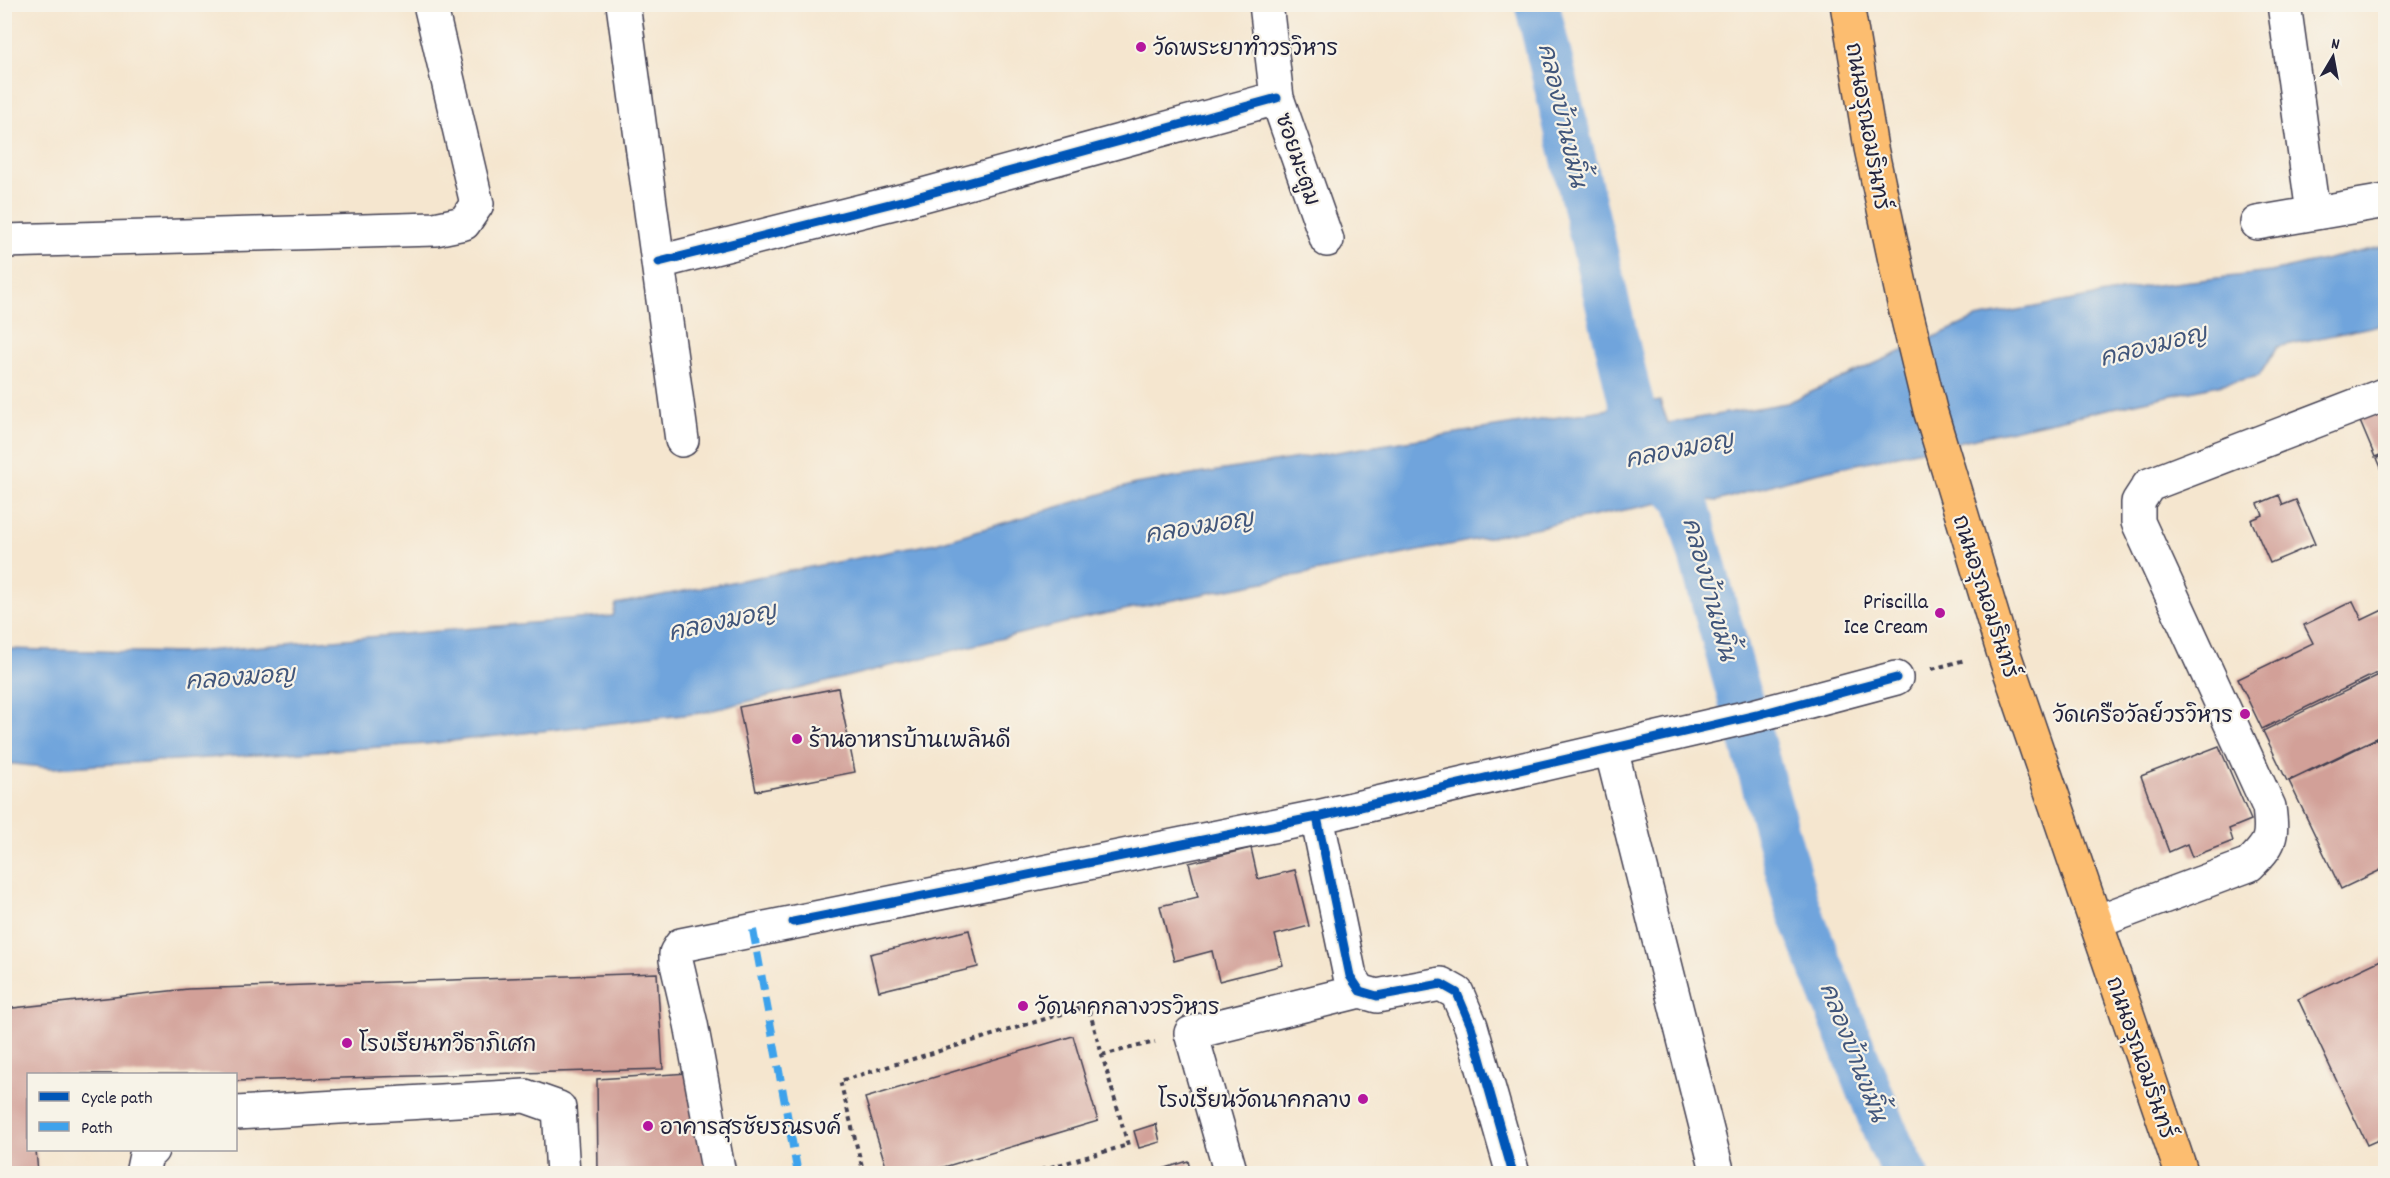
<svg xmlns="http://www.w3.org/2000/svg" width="2390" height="1178" viewBox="0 0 2390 1178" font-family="Dekko,'Playpen Sans Thai',sans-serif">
  <rect width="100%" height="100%" fill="#f7f3e8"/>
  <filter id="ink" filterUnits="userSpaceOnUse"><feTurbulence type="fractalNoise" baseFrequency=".0167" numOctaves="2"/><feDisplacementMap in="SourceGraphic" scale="12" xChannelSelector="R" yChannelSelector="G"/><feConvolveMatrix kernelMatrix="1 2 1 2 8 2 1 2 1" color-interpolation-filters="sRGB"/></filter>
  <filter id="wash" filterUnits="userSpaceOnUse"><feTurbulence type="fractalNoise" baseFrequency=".008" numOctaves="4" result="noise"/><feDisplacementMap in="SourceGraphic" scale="24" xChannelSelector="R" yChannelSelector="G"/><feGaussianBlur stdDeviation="1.35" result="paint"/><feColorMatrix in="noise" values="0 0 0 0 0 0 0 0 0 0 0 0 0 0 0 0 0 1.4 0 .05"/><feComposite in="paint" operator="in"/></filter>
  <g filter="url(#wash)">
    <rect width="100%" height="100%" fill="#f5e6cf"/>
    <path fill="#70a4dc" stroke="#49638c" stroke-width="1.5" d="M2385,246V324L2277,347L2259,376L1802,476L1717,501L1685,498L1084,618L701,713L426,744L52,768L5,763L4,649L182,653L613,616L616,604L936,543L1135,484L1660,401L1668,423L1787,403L1976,318L2148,286L2271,272Z"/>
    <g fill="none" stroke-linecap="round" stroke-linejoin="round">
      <path stroke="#70a4dc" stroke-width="45" d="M1537,4L1644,458L1685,498L1797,905L1890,1143L1906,1174"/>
    </g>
    <g id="blocks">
      <path fill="#d2a098" d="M2385,408V453L2375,457L2359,419Z
        M2385,455V477L2377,458Z
        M2279,495L2283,505L2296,500L2315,544L2270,563L2251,520L2263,515L2258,504Z
        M2353,601L2362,620L2385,609V669L2262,729L2238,679L2313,643L2304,625Z
        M2385,672V734L2287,781L2263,731Z
        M838,688L855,772L756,791L739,707Z
        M2385,735V868L2341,889L2289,781Z
        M2219,746L2251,820L2229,829L2233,841L2192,857L2187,844L2169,852L2141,776Z
        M1251,848L1258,879L1295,870L1309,926L1275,935L1283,965L1219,981L1212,951L1174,961L1160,906L1198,897L1189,863Z
        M969,930L978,967L879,991L870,954Z
        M2385,958V1137L2367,1145L2298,999Z
        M657,973L663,1069L236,1081V1074H28V1150H36L38,1173H4V1009L188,989Z
        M1073,1036L1098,1121L924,1173H888L865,1098Z
        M689,1073L708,1173H598L597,1079Z
        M1156,1124L1160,1142L1139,1148L1134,1131Z
        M1188,1161L1191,1173H1150Z"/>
    </g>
  </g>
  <g filter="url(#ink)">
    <use href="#blocks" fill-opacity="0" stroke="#423f51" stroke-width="1.5"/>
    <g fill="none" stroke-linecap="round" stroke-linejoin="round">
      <defs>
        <path id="minor" d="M623,4L682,440
          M1266,4L1277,98L1327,240
          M2284,4L2313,213
          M2257,223L2386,201
          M4,241L435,229L464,223L477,204L430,4
          M659,262L905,200L1277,98
          M1611,749L1718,1174
          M2096,922L2249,865C2271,843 2273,839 2269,807L2138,522V502L2149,485L2386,394
          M236,1113L525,1096L559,1108L563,1174
          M142,1174L146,1155L152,1150
          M719,1174L691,1024L676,960V953L681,945L1317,817
          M1231,1174L1191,1033L1360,991
          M1513,1174L1471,1026L1457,993L1441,984L1377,996L1360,991L1350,976L1317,817L1757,715L1896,678"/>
        <path id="major" d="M1847,4L1871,148L1904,303L1930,410L2003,651L2182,1174"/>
      </defs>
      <use href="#minor" stroke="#423f51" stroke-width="36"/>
      <use href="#major" stroke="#423f51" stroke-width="36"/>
      <path stroke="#423f51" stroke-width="4" stroke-dasharray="4.5 4.5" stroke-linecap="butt" d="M1932,669L1965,660
        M1102,1055L1155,1042
        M864,1174L840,1081L1088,1006L1128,1145L1027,1174"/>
      <use href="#minor" stroke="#fff" stroke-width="33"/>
      <use href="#major" stroke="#fcbd6f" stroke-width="33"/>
      <path stroke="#3ea2ec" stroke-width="8" stroke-dasharray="15 8" stroke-linecap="butt" d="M753,930L798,1174"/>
      <defs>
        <path id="cycleway" d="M659,262L905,200L1277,98
          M793,922L1317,817
          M1513,1174L1471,1026L1457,993L1441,984L1377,996L1360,991L1350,976L1317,817L1757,715L1896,678"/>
      </defs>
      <use href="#cycleway" stroke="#f7f3e8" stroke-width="13"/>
      <use href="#cycleway" stroke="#0057b8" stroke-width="9"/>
    </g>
  </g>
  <g fill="#b5179e" stroke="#f7f3e8" stroke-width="2">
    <circle cx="1141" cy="47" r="6"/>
    <circle cx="1940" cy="613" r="6"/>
    <circle cx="2245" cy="714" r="6"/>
    <circle cx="797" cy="739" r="6"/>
    <circle cx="1023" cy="1006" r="6"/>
    <circle cx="347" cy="1043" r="6"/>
    <circle cx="1363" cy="1099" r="6"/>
    <circle cx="648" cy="1126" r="6"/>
  </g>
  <g text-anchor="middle" stroke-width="4.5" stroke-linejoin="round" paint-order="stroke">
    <g font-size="22" fill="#22223b" stroke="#f7f3e8" text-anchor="start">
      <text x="1153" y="55">วัดพระยาทําวรวิหาร</text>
      <text x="1928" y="608" text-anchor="end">Priscilla<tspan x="1928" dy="25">Ice Cream</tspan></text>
      <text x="2233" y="722" text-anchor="end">วัดเครือวัลย์วรวิหาร</text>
      <text x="809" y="747">ร้านอาหารบ้านเพลินดี</text>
      <text x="1035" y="1014">วัดนาคกลางวรวิหาร</text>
      <text x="359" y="1051">โรงเรียนทวีธาภิเศก</text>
      <text x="1351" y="1107" text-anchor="end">โรงเรียนวัดนาคกลาง</text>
      <text x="660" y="1134">อาคารสุรชัยรณรงค์</text>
    </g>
    <g font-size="22" fill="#22223b" stroke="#f7f3e8">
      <text transform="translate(1869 126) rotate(80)" y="8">ถนนอรุณอมรินทร์</text>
      <text transform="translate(1299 159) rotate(71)" y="8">ซอยมะตูม</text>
      <text transform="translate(1987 596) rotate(72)" y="8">ถนนอรุณอมรินทร์</text>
      <text transform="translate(2142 1057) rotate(71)" y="8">ถนนอรุณอมรินทร์</text>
    </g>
    <g font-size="24" font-style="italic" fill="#41567b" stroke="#f7f3e8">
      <text transform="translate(1563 115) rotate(77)" y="8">คลองบ้านขมิ้น</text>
      <text transform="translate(2153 345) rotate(-14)" y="8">คลองมอญ</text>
      <text transform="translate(1679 449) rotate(-11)" y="8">คลองมอญ</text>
      <text transform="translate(1199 526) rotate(-9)" y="8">คลองมอญ</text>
      <text transform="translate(1710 589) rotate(75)" y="8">คลองบ้านขมิ้น</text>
      <text transform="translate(722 621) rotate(-12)" y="8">คลองมอญ</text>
      <text transform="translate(240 677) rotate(-4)" y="8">คลองมอญ</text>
      <text transform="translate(1854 1052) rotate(69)" y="8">คลองบ้านขมิ้น</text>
    </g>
  </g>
  <rect width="2390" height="1178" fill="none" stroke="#f7f3e8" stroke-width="24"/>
  <rect x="27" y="1073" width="210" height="78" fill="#f7f3e8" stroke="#a29fa3" stroke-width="1.5"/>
  <rect x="39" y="1092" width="30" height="9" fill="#0057b8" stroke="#a29fa3" stroke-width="1.5"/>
  <text x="81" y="1103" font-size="18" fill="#22223b">Cycle path</text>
  <rect x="39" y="1122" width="30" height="9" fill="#3ea2ec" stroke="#a29fa3" stroke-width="1.5"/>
  <text x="81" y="1133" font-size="18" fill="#22223b">Path</text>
  <g transform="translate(2333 57) rotate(10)" stroke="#f7f3e8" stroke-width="4.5" paint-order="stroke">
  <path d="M0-4.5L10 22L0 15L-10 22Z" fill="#22223b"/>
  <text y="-9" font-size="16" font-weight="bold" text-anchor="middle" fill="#22223b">N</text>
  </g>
</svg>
